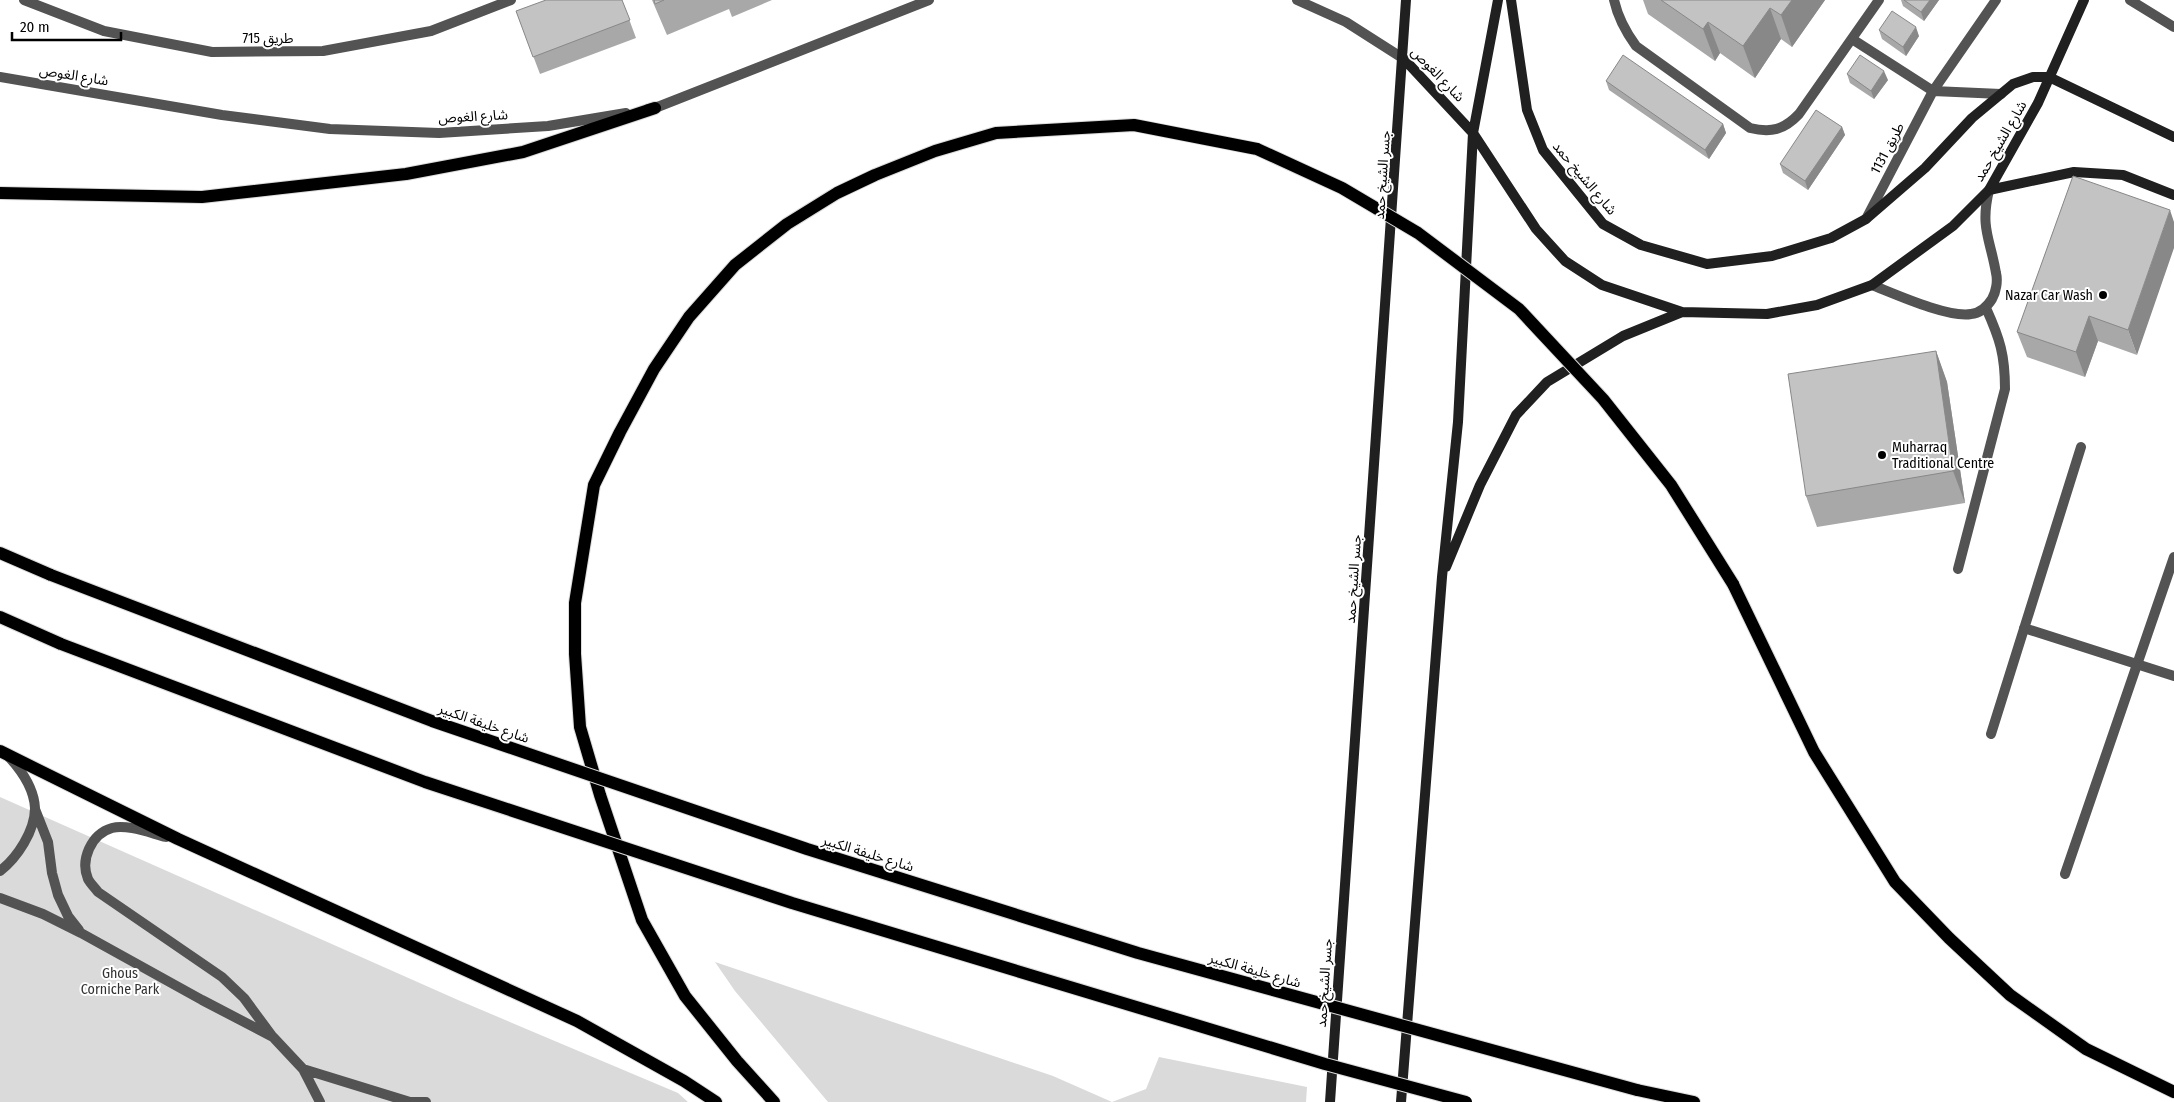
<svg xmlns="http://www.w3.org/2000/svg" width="2174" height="1102" viewBox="0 0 2174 1102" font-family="'Fira Sans Condensed','Noto Sans Arabic',sans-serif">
  <rect width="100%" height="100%" fill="#fff"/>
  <path fill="#dadada" d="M0,797L458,1000L678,1093L688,1102H0Z
    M715,962L1053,1076L1112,1102L1146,1089L1159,1057L1307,1087L1306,1102H828L735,991Z"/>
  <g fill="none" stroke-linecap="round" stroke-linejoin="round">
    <defs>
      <path id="primary" d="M0,193L202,197L406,174L523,152L655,108
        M0,553L51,575
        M1733,584L1814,752L1895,882L1949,938L2010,995L2086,1049L2174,1092
        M0,617L61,644
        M0,751L178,839L577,1021L684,1081L716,1102
        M1637,1090L1694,1102
        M774,1102L737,1061L685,996L642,920L600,795L580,727L575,654V603L594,485L620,432L654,369L689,317L735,265L787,224L837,193L875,175L935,151L996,133L1134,125L1257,149"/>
    </defs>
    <use href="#primary" stroke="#dbdbdb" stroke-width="14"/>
    <path stroke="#535353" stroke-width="10" d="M1614,0C1618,18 1625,31 1636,46L1750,128C1771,133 1784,130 1799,114L1879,0
      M2130,0L2174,27
      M1852,39L1933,91
      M2024,628L2174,676
      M1991,734L2081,447
      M35,809L48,842L52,873L58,895L68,916L79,930
      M166,837C150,833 127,824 112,828C91,834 80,860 88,879C90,883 95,888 98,892L222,977L244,998L272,1036
      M0,871C17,858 35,831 35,808C34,789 21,770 9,757
      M2065,874L2174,557
      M0,898L43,914L81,933L202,1000L273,1037L303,1069L320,1102
      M303,1069L410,1102H426"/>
    <path stroke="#535353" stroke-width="10" d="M24,0L104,31L212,52L323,51L431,31L511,0
      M1297,0L1346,22L1404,59
      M0,77L222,115L330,129L439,133L548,126L626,113
      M1933,91L2001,94
      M648,109L655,108L929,0
      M1866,219L1933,91L1996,0
      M1872,285C1895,294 1948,318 1971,314C1981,313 1987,307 1992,299C1996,292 1998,281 1996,273C1990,238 1980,228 1989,190
      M1958,569L2005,389C2005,355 2000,339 1986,308"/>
    <path stroke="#202020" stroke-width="10" d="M1511,0L1527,110L1543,150L1603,224L1641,245L1707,264L1772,256L1831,238L1866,219L1925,168L1972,118L2013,84L2033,77H2049L2174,137
      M1404,59L1473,133L1536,229L1565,261L1602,285L1682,312L1767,314L1817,305L1872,285L1953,226L1989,190L2038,103L2084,0
      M1989,190L2074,172L2123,175L2174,195
      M1446,567L1480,485L1516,415L1547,382L1623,336L1682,312
      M1330,1102L1406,0
      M1401,1102L1442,577L1458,422L1473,133L1498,0"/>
    <use href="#primary" stroke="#000" stroke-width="12"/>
    <defs>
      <path id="primary-bridge" d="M1257,149L1342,188L1418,233L1519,309L1603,399L1671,485L1733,584
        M51,575L432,721L807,849L1138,953L1637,1090
        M61,644L425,782L792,903L1325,1064L1466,1102"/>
    </defs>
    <use href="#primary-bridge" stroke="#dbdbdb" stroke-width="14" stroke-linecap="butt"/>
    <use href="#primary-bridge" stroke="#000" stroke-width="12"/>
  </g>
  <path fill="#a8a8a8" d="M622,0L636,38L540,74L516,11Z
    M652,0H772L732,17L729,9L667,35Z
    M1643,0H1825L1792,47L1781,39L1755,78L1720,53L1715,61L1648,14Z
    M1901,0H1939L1924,21L1903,6Z
    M1879,30L1919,36L1906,56L1882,39Z
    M1847,74L1888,80L1874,99L1850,83Z
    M1606,81L1723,124L1726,133L1709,159L1609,90Z
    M1842,127L1845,135L1808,190L1783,173L1780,164Z
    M2073,176L2137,355L2098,341L2085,377L2027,357L2017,332Z
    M1936,351L1947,382L1965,503L1817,527L1806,496Z"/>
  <path fill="#888" d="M1792,0H1825L1792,47L1781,15Z
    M1930,0H1939L1924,21L1921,12Z
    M1770,8L1781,39L1755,78L1743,46Z
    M1708,22L1720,53L1715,61L1703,29Z
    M1916,27L1919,36L1906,56L1903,47Z
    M1884,71L1888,80L1874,99L1871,91Z
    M1723,124L1726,133L1709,159L1705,150Z
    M1842,127L1845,135L1808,190L1805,181Z
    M2170,210L2174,222V248L2137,355L2128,330Z
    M2089,316L2098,341L2085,377L2076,352Z
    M1936,351L1947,382L1965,503L1953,471Z"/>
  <path fill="#c3c3c3" stroke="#888" d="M546,0H622L630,20L533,57L516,11Z
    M654,0H664L655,4Z
    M1661,0H1792L1781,15L1770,8L1743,46L1708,22L1703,29Z
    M1904,0H1930L1921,12Z
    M1892,11L1916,27L1903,47L1879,30Z
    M1623,55L1723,124L1705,150L1606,81Z
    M1860,55L1884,71L1871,91L1847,74Z
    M1816,110L1842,127L1805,181L1780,164Z
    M2073,176L2170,210L2128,330L2089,316L2076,352L2017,332Z
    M1936,351L1953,471L1806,496L1788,374Z"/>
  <g fill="#000" stroke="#fff" stroke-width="2">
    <circle cx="2103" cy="295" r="5"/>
    <circle cx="1882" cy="455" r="5"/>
  </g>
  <g text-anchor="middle" stroke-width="4" stroke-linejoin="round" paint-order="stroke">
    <g font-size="14" fill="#000" stroke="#fff">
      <text x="268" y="43">طريق 715</text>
      <text transform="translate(1438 74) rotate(46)" y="5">شارع الغوص</text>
      <text transform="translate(74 75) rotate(9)" y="5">شارع الغوص</text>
      <text transform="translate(473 116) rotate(-3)" y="5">شارع الغوص</text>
      <text transform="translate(2000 141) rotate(-60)" y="5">شارع الشيخ حمد</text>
      <text transform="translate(1887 148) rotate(-62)" y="5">طريق 1131</text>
      <text transform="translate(1382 175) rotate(-86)" y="5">جسر الشيخ حمد</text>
      <text transform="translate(1585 178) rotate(50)" y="5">شارع الشيخ حمد</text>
      <text transform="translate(1353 579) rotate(-86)" y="5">جسر الشيخ حمد</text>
      <text transform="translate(484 723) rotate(19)" y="5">شارع خليفة الكبير</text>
      <text transform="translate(868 853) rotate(17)" y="5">شارع خليفة الكبير</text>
      <text transform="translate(1255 970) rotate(16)" y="5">شارع خليفة الكبير</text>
      <text transform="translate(1324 983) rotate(-86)" y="5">جسر الشيخ حمد</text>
    </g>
    <g font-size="14" fill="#000" stroke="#fff" text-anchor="end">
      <text x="2093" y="300">Nazar Car Wash</text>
      <text x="1892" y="452" text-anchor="start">Muharraq<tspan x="1892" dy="16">Traditional Centre</tspan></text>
    </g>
    <g font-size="14" fill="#313131" stroke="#fff">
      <text x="120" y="978">Ghous<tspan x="120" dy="16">Corniche Park</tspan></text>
    </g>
  </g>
  <path d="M12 32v8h109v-8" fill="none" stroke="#000000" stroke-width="2.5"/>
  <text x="20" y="32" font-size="15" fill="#000000" stroke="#ffffff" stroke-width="4" paint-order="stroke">20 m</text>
</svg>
